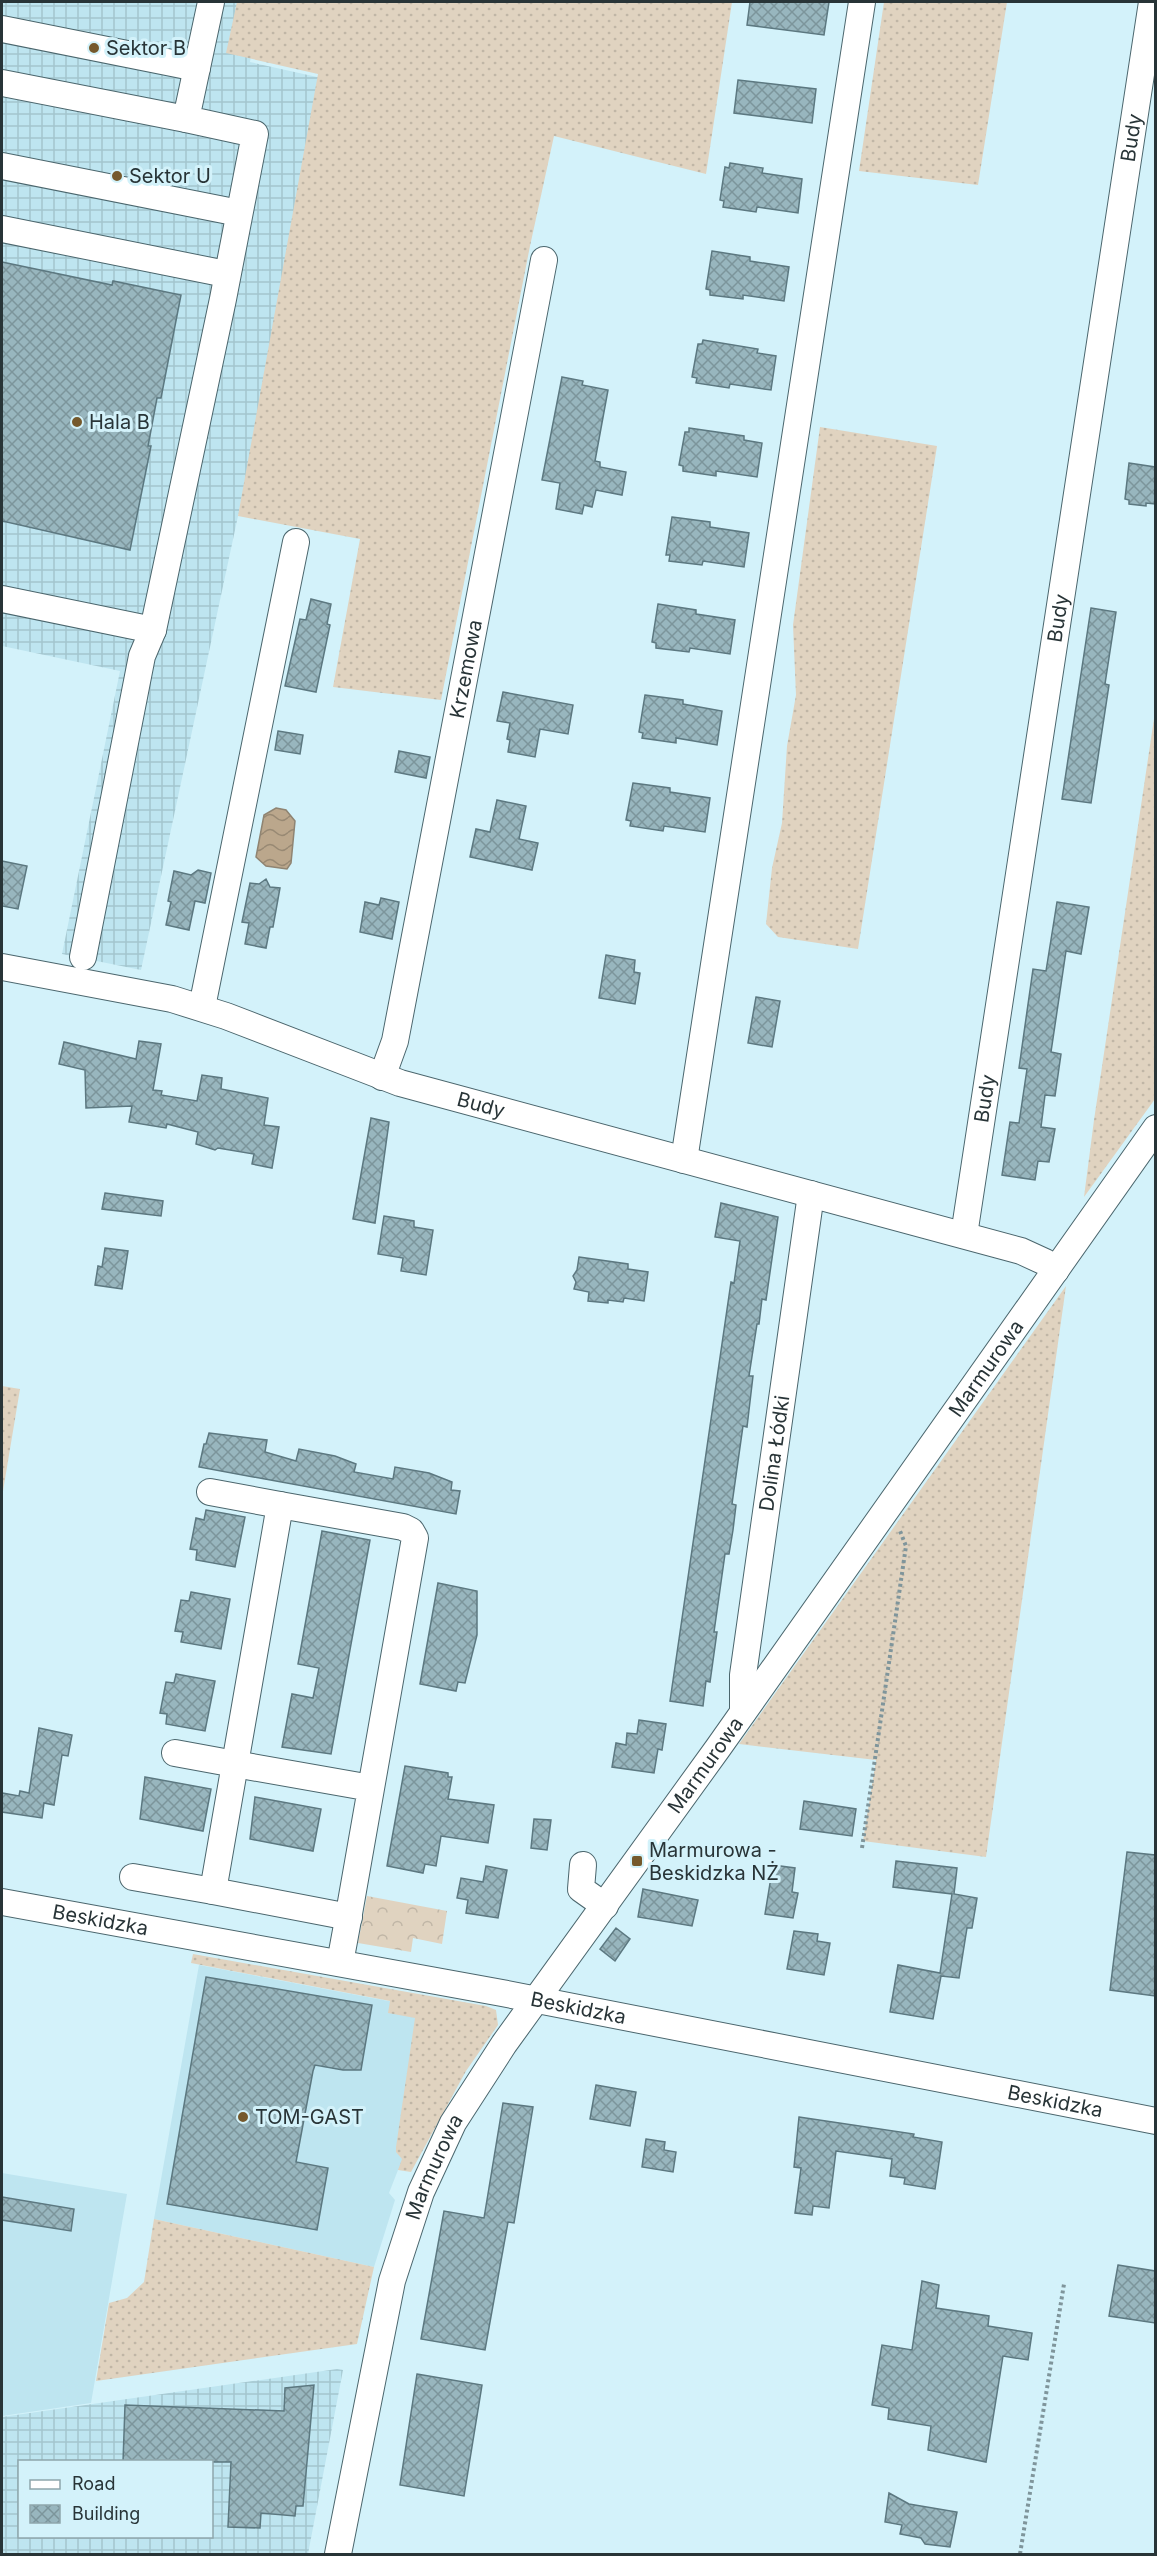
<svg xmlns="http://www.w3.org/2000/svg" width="1157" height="2556" viewBox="0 0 1157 2556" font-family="Inter,sans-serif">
  <defs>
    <pattern id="industrial-grid" width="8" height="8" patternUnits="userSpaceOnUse" patternTransform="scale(1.5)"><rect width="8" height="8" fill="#bee5f0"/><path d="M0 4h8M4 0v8" fill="none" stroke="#a3c5ce"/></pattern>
    <pattern id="grass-dots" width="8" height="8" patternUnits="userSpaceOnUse" patternTransform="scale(1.5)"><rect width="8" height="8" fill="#e0d3c0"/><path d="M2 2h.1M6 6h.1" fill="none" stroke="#c0b6a6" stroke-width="1.8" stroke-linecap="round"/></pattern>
    <pattern id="park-crowns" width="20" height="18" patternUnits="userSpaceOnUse" patternTransform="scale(1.5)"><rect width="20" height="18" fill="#e0d3c0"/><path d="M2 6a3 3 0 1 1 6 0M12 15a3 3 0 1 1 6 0" fill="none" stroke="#c0b6a6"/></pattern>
    <pattern id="water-waves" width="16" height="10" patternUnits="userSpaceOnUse" patternTransform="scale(1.5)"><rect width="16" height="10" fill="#bba78c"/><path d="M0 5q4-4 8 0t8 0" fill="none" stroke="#988973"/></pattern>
    <pattern id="building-cross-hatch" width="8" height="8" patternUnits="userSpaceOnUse" patternTransform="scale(1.5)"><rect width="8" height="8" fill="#98b6be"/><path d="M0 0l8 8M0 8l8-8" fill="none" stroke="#7c959b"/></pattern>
  </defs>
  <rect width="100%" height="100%" fill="#d3f2fa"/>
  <path fill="#bee5f0" d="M199,1965L478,2018L406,2170H398L389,2193L395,2200L374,2267L154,2219Z
    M2,2173L127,2194L91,2403L2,2416Z"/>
  <path fill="url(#industrial-grid)" fill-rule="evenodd" d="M2,2H260L250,62L326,79L238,516L141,970L62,954L120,671L2,646Z
    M337,2369L343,2370L308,2554H2V2417ZM20,2462H212V2536H20Z"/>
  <path fill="url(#grass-dots)" d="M237,2H732L706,174L554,136L530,246L441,700L333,687L360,539L238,516L318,74L226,53Z
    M884,2H1007L978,185L859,171Z
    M820,427L937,446L858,949L778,937L766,924L772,868L782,823L787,746L796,695L793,625Z
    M1155,712V1099L1084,1197L1094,1120Z
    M1066,1286L986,1857L863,1841L876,1760L739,1744Z
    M2,1386L20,1389L2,1497Z
    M193,1954L486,2006L496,2010L498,2025L466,2071L411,2172L398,2170L402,2159L396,2152V2147L415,2018L388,2013L390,2001L191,1963Z
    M154,2219L374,2267L357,2344L96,2381L109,2303L127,2298L144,2282Z"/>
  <path fill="url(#park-crowns)" d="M367,1896L447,1911L442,1944L413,1938L411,1952L358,1943Z"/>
  <path fill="url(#water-waves)" stroke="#8f8472" stroke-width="1.5" d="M276,808L286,810L295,821L291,863L287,869L266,866L256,857L264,815Z"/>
  <path fill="url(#building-cross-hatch)" stroke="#5c7880" stroke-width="1.5" d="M750,2H829L824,35L747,25Z
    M738,80L816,89L812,123L734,113Z
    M730,163L763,168L762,173L802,179L798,213L757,207L756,212L723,207L724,201L720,200L725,167L729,168Z
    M712,251L750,257V261L789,267L784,301L743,295V299L710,295V290L706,289Z
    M2,262L112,285L113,281L181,295L161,398H157L148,446H151L130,550L2,521Z
    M703,340L758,349L757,353L776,356L771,390L730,384L729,388L696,383L697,378L692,377L698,344H702Z
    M562,377L583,381L582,385L608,390L595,461L600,462V467L626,472L622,495L596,490L592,507L584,505L582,514L556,509L560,483L542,480Z
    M689,428L744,436V440L762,443L757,477L716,471V476L683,471V466L679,465L685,432H689Z
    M1129,463L1155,467V504L1146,503V506L1129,504V500L1125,499Z
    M672,517L710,522V527L749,533L744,567L703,561L702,565L669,561L670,555H666Z
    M311,599L331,604L327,624L330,625L316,692L285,686L300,619L306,620Z
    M658,604L696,610V614L735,620L730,654L690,648L689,652L656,648V643L652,642Z
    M1091,608L1116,612L1105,684L1109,685L1091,803L1062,799Z
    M503,692L573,705L568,734L540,729L535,757L508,752L510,740L507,739L510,723L497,721Z
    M645,695L683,700V704L722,711L717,745L676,738V743L642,738L643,733L639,732Z
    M278,731L303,735L300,754L275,750Z
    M399,751L430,757L426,778L395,772Z
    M633,783L670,788V792L710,798L705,832L664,826L663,831L630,826L631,821L626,820Z
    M497,800L526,806L519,839L538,843L532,870L470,857L476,829L490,832Z
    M2,861L27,866L18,909L2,906Z
    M198,870L211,873L205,903L195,901L189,930L166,925L171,902L168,901L174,871L191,875Z
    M266,879L270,887L280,888L273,927H270L266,948L245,944L249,923L242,922L250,883L259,884Z
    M381,898L399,902L392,939L360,932L365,902L379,905Z
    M1057,902L1089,907L1081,954L1066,951L1051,1052L1061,1054L1055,1096L1045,1095L1041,1127L1055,1129L1049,1162L1038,1161L1035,1180L1002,1175L1010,1122L1019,1123L1027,1069L1019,1068L1033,969L1046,971Z
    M606,955L635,960L634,972L640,973L635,1004L599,998Z
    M756,997L780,1001L772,1047L748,1043Z
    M139,1041L161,1044L153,1090L162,1091L161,1095L197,1101L202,1075L222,1078L221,1089L268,1098L264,1125L279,1127L272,1168L252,1164L254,1154L218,1148L215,1150L196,1144L198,1132L167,1124L166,1128L129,1122L132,1106L86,1108L85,1070L59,1064L64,1042L136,1059Z
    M371,1118L389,1122L375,1223L353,1219Z
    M105,1193L163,1201L161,1216L102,1209Z
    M721,1203L778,1217L766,1300L762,1299L759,1324H757L749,1376H753L747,1427L743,1426L732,1504L736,1505L733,1530L729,1554H725L714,1632H717L710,1682L706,1681L703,1706L670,1701L731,1282L734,1283L740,1241L715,1237Z
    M384,1216L414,1221V1227L433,1230L426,1275L401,1271L403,1258L378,1254Z
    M105,1248L128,1251L122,1289L95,1285L98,1266L102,1267Z
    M579,1257L628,1264V1269L648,1272L644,1301L624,1298L623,1302L608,1300V1303L588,1301L589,1292L574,1289L576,1282L573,1276L577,1270Z
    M209,1433L267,1440L265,1452L296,1461L299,1449L335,1456L356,1464L354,1472L393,1479L395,1467L429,1473L452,1482L451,1490L460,1491L456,1514L199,1467L204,1444H206Z
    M206,1510L245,1517L235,1567L196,1560L197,1550L190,1549L196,1518L204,1520Z
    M322,1531L370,1540L331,1754L282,1747L292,1694L313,1698L319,1668L298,1664Z
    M438,1583L477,1591V1635L465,1683L458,1682L456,1691L420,1684Z
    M191,1592L230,1599L221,1649L181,1642L183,1632L175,1631L181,1600L189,1601Z
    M176,1674L215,1681L205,1731L166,1724L167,1714L160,1713L166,1682L174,1683Z
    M639,1720L666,1724L662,1750L658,1749L654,1773L612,1767L616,1743L626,1745L627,1733L637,1734Z
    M39,1728L72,1735L68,1756L62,1755L54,1805L44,1803L42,1818L2,1812V1793L19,1796L20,1791L29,1793Z
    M405,1766L448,1773V1777H452L448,1799L494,1805L488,1843L441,1836L436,1866L425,1864L423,1873L387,1866Z
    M145,1777L211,1789L203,1831L140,1819Z
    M255,1797L321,1809L313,1851L250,1839Z
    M804,1801L856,1809L852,1836L800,1829Z
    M534,1819L551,1820L547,1850L531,1848Z
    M1127,1852L1155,1855V1996L1110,1990Z
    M896,1861L957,1868L954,1894L977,1898L972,1928H967L959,1978L941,1976L933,2019L890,2012L898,1965L940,1973L952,1894L893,1887Z
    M773,1865L795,1868L792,1892L798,1893L793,1918L765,1914Z
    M486,1866L507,1870L498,1918L466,1913L468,1900L457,1898L461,1878L483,1882Z
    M643,1889L698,1900L692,1926L638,1917Z
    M616,1928L630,1939L615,1961L600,1949Z
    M794,1931L818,1934L817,1941L830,1943L824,1975L787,1969Z
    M206,1977L372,2005L361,2070H343L315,2065L313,2071L296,2162L328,2168L317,2230L167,2204Z
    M596,2085L636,2092L630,2126L590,2119Z
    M503,2103L533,2107L514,2223L508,2222L485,2350L421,2339L444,2211L484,2218Z
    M799,2117L914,2134L913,2137L942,2142L935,2189L904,2184L905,2178L890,2176L892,2159L836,2151L829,2208L813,2206L812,2215L795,2213L801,2168L794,2167Z
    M646,2139L665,2142L664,2150L676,2152L673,2172L642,2167Z
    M2,2197L74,2209L71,2231L2,2220Z
    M1118,2265L1155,2271V2323L1109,2316Z
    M922,2281L939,2285L936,2308L989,2316L988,2326L1032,2333L1028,2360L1003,2356L986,2462L928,2450L931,2426L888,2419L889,2408L872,2405L882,2345L912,2350Z
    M417,2374L482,2385L464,2496L400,2485Z
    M314,2385L303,2506H296L295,2516L261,2513L260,2528L228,2527L231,2462H123L125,2405L284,2411L285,2388Z
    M889,2493L909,2504L957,2512L950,2547L925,2544L921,2538L900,2534L902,2525L885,2522Z"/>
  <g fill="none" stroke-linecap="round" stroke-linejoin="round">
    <defs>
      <g id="minor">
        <path d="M2,29L197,68"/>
        <path d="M2,83L186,119"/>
        <path d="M2,166L239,213"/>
        <path d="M2,229L226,274"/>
        <path d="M2,599L153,630L223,299L255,134L186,119L211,2"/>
        <path d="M83,957L142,656L153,630"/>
        <path id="s1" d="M2,967L172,999L226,1016L400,1083L1021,1251L1045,1262L1056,1270"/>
        <path d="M202,1007L296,542"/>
        <path id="s2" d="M382,1077L395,1041L544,260"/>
        <path d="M684,1160L862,2"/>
        <path id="s3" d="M964,1235L1152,2"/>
        <path d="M210,1492L280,1505"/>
        <path id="s4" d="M743,1712V1675L811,1194"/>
        <path d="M175,1753L235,1764L213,1891L349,1917"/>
        <path d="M583,1865L581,1889L605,1906"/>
        <path d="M133,1877L213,1891"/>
        <path id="s5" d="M2,1902L502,1993L1156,2121"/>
        <path d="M340,1963L347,1925L415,1538L411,1531L403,1527L280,1505L235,1764L371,1788"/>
        <path id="s6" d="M338,2554L392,2281L421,2192L453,2123L504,2044L718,1748L1156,1128"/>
      </g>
    </defs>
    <use href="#minor" stroke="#4b666d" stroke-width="28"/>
    <path stroke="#7f959b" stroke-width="4" stroke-dasharray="3 3" stroke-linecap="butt" d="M862,1848L906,1546L900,1531
      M1020,2554L1064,2284"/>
    <use href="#minor" stroke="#fff" stroke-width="26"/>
  </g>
  <g fill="#75592c" stroke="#d3f2fa" stroke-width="2">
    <circle cx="94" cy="48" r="6"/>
    <circle cx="117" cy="176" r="6"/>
    <circle cx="77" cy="422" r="6"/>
    <rect x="631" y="1855" width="12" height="12" rx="3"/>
    <circle cx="243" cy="2117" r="6"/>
  </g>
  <g text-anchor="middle" stroke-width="6" stroke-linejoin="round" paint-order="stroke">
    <g font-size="20" fill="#283437" stroke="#d3f2fa" text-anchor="start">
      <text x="106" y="55">Sektor B</text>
      <text x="129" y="183">Sektor U</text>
      <text x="89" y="429">Hala B</text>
      <text x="649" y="1857">Marmurowa -<tspan x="649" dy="23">Beskidzka NŻ</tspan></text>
      <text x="255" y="2124">TOM-GAST</text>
    </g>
    <g font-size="20" fill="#283437" stroke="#d3f2fa">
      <text dy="7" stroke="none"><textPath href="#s3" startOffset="1110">Budy</textPath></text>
      <text dy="7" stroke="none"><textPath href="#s3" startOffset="624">Budy</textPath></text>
      <text dy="7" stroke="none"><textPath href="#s2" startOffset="417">Krzemowa</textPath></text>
      <text dy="7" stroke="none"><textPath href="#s3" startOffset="138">Budy</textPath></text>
      <text dy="7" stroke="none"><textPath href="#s1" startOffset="500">Budy</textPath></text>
      <text dy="7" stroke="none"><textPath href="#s6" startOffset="1372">Marmurowa</textPath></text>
      <text dy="7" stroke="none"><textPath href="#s4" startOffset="261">Dolina Łódki</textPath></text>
      <text dy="7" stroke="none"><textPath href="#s6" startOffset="886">Marmurowa</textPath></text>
      <text dy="7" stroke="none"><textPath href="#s5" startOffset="100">Beskidzka</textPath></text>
      <text dy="7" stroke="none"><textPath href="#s5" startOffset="586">Beskidzka</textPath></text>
      <text dy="7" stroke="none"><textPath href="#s5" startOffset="1072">Beskidzka</textPath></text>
      <text dy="7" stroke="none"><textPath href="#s6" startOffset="400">Marmurowa</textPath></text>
    </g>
  </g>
  <rect width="1157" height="2556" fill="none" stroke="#283437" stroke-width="6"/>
  <rect x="18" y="2460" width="195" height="78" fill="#d3f2fa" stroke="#8fa6ac" stroke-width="1.5"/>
  <rect x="30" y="2480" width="30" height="9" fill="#ffffff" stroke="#8fa6ac" stroke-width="1.5"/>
  <text x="72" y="2490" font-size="18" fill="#283437">Road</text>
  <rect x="30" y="2505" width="30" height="18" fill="url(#building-cross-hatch)" stroke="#8fa6ac" stroke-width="1.5"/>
  <text x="72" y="2520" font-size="18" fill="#283437">Building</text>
</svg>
